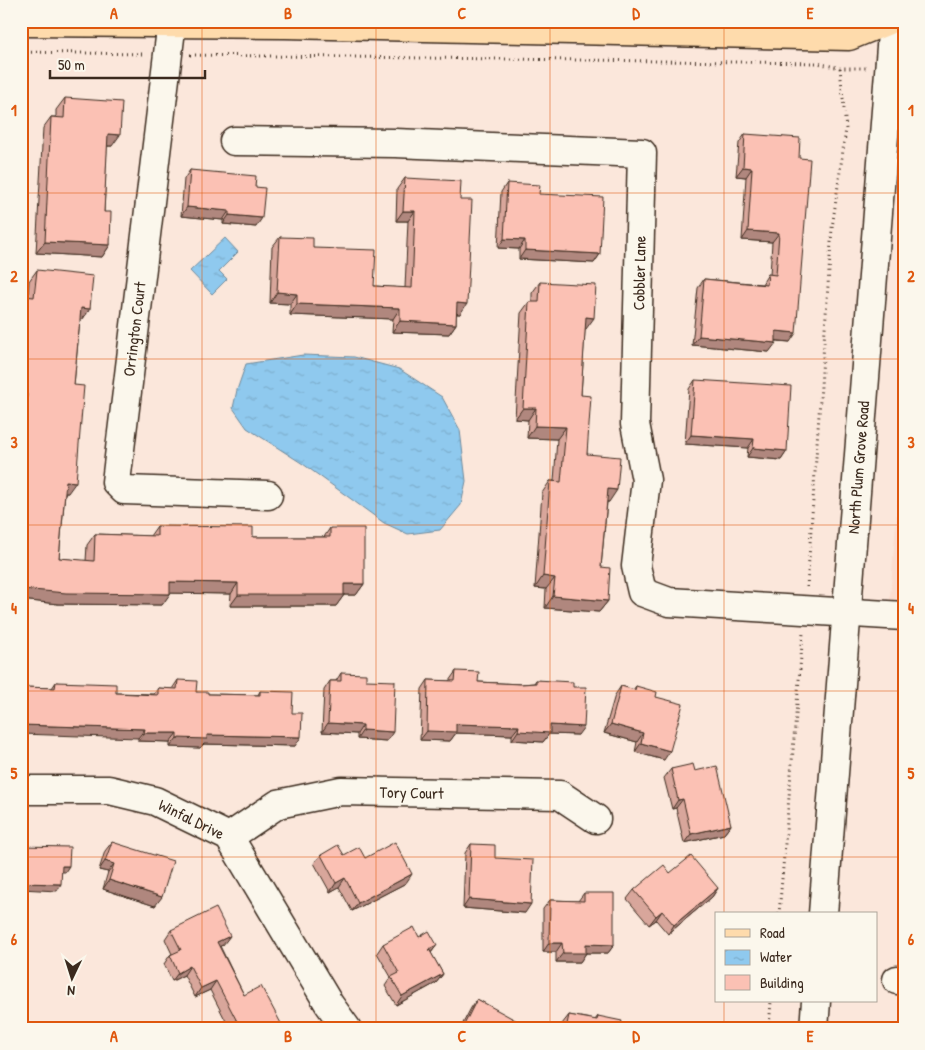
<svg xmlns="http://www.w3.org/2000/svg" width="925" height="1050" viewBox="0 0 925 1050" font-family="'Patrick Hand',sans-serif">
  <defs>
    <pattern id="water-ripples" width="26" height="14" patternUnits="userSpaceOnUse" patternTransform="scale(1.25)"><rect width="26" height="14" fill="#8fc9ee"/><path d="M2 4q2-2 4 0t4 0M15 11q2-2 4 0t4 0" fill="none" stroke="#7cadcc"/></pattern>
  </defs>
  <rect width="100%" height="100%" fill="#fbe7db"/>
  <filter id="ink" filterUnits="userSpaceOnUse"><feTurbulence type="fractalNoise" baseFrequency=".02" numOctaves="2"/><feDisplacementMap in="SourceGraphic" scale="10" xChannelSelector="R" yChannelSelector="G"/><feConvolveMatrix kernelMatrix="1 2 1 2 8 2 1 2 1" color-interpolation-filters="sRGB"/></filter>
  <g filter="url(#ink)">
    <path fill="#fbdccf" d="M904,424V612L889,610Z"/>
    <path fill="url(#water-ripples)" stroke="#6d899b" d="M225,238L238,252L219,271L227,279L212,294L190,271Z
      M303,355L354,357L399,369L442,397L460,430L466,481L461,505L440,530L408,534L384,523L303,464L247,428L233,408L237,390L246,364Z"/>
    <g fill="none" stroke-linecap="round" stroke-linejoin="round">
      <defs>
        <g id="minor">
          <path d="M172,21L116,482L124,490L268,495"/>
          <path d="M234,141L395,143L642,153L635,424L646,480L636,566L642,592L669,602L904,616"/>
          <path id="s1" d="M21,790H109L155,801L229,837L329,1004L347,1029"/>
          <path id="s2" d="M229,837L278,804L341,791L560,795L596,819"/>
          <path id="s3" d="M823,914L893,21"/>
          <path d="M897,980L904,981"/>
          <path d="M814,1029L816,1001"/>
        </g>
        <path id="major" d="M21,22L285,24L849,36L886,21"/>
      </defs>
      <use href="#minor" stroke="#3b2a1e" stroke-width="31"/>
      <use href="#major" stroke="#3b2a1e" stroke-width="31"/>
      <path stroke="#3b2a1e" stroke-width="3" stroke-dasharray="1 4" stroke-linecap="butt" d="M21,52L144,54
        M190,55L817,63L840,68H866
        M807,587L832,228L846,129L840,68
        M779,914L803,633
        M769,1029L771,1001"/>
      <use href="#minor" stroke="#fbf7ec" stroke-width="28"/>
      <use href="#major" stroke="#fedbac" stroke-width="28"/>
    </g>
    <path fill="#d8a69b" stroke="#3b2a1e" d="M65,98L112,146H107L104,212L110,245L102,257L36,253L43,128L51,117H56V110Z
      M745,134L799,158L790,342L776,341L769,352L692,345L698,288L704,279L762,284L768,274L770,275L772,242L742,240L746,177L736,176L739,143Z
      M190,170L255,187L256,227L223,224V220L181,216L184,179Z
      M405,178L460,200V314H456V324L449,334L392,332L393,319L290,315V304L270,303L272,247L280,237L313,248L374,286L405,288L408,221H396L397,189Z
      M507,183L539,194L600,254L594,263L519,259V249L498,248L501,192Z
      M37,270L90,309L82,320H80L74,385L68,493H65L59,558L86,561L87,545L95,534L150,536L157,526L253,537H324L330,528L364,584L356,595H344L336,606H230L231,594L170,593L162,605L58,604L21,600V300L24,296L28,297L29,281Z
      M540,282L586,329H585L581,395L587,454L609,502H607L601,567L608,601L599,612L545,608L546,589L535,588L542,493L550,481H554L557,439L527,438L528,420L515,419L521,313L529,302H532V293Z
      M695,380L787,451L781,460L747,457L748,448L685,444L689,389Z
      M456,671L478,682L521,684L534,683L536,680L573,687L578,735L549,734L543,742L512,740V735L456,733L450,741L420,740L422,689L428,680L449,681Z
      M341,673L366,680L387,741L357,739V734L322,732L324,690L330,681H336Z
      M178,680L196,692L208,694L258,695L260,691L292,713L295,746L204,744L200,748L170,747V742L138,741V738L22,687L52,688L56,682L116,693L154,694L158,688L172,689Z
      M621,686L633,690L636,686L656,697L664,760L635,752L637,742L604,733L615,695Z
      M671,769L695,771L731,825L724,834L684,843L676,808L672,809L664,778Z
      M112,842L155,906L103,889L108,872L99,870L105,851Z
      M471,844L495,858L525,913L463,908L465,853Z
      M321,855H344L365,858L406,883L352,911L339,887L330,892L314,863Z
      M670,873L718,888L712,897L668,934L656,920L649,925L627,899L634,890Z
      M584,893L614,945L608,953H586L580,962H556V952H543V909L550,900L578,901Z
      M171,930L223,945L220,946L244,995L284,1029H230L210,990L195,997L184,975L172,981L164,964L170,955L172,954L165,939Z
      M419,937L437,945L431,953L443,974L436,983L396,1005L385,986L391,977L377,953L383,944Z
      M477,999L529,1029H460L471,1008Z
      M569,1015L595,1020L598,1016L620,1028L623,1029H561L562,1024Z"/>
    <path fill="#b0877e" stroke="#3b2a1e" d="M108,134L120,135L112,146H100Z
      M743,167L752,168L746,177L736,176Z
      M187,207L229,211L223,220L181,216Z
      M403,211H415L408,221H396Z
      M229,215L262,218L256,227L223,224Z
      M748,231L779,233L772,242L742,240Z
      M504,239L525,240L519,249L498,248Z
      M45,242L110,245L102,257L36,253Z
      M525,250L600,254L594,263L519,259Z
      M277,292L297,294L290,304L270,303Z
      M457,303L467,304L460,314L450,313Z
      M297,304L400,308L393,319L290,315Z
      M81,308L90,309L82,320L73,319Z
      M586,317L594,318L586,329H577Z
      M400,321L456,324L449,334L392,332Z
      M776,331L796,333L790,342L770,340Z
      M699,336L776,343L769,352L692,345Z
      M21,394H27L21,402Z
      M523,408H536L528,420L515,419Z
      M535,426L566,427L557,439L527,438Z
      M691,435L754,439L748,448L685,444Z
      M753,448L787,451L781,460L747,457Z
      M66,481L76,482L68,493H58Z
      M608,489L617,490L609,502L599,501Z
      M543,576L555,578L546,589L535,588Z
      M170,582L238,583L231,594L162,593Z
      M344,584H364L356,595H344L336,606H230L238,595Z
      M21,589L170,594L162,605L58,604L21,600Z
      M553,596L608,601L599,612L545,608Z
      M328,723L363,725L357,734L322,732Z
      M456,724L519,726L512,735L456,733L450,741L420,740L427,731Z
      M611,724L643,733L637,742L604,733Z
      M21,725L145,729L138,738L21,734Z
      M550,725L584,727L578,735L549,734L543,742L512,740L518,731Z
      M363,730L393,732L387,741L357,739Z
      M144,733H177L170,742L138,741Z
      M207,735L301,737L295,746L204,744L200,748L170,747L177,738Z
      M641,743L670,751L664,760L635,752Z
      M683,799L676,808L672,809L678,800Z
      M731,825L724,834L684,843L691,834Z
      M105,861L114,864L108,872L99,870Z
      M62,866H69L65,872H58Z
      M412,874L406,883L352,911L358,903Z
      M345,878L339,887L330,892L336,883Z
      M109,880L162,897L155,906L103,889Z
      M21,883L61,884L57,891L21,889Z
      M718,888L712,897L668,934L674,925Z
      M469,899L531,904L525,913L463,908Z
      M662,911L656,920L649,925L656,916Z
      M230,936L223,945L211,950L217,942Z
      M549,943H562L556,952H543Z
      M586,944L614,945L608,953H586L580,962H556L563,953Z
      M437,945L430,954L429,949Z
      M190,966L184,975L172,981L178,973Z
      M443,974L436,983L396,1005L402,996Z
      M216,981L210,990L195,997L201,988Z"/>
    <path fill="#fbc1b4" stroke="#3b2a1e" d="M65,98L122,102L120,135L108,134L104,212H111L110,245L45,242L51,117L64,118Z
      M745,134L800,138L799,158L810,159L796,333L776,331V343L699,336L704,279L767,285L768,274L776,275L779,233L748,231L752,168L743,167Z
      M190,170L256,176L255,187L265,188L262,218L229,215V211L187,207Z
      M405,178L461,181L460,200H472L467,304L457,303L456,324L400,321V308L297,304V294L277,292L280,237L313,238V248L376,250L374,286L412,288L415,211H403Z
      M507,183L540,185L539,194L603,197L600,254L525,250V240L504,239Z
      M37,270L93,276L90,309L81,308L74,385L84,386L79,444L76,482L66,481L59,558L94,561L95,534L157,536V526L253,527V537H330V528H364V584H344V595H238V583L170,582V594L66,593L21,589V444H22L27,394H21V324L24,296L34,297Z
      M540,282L596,285L594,318L586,317L581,395L591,396L587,454L620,457L617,490L608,489L601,567L610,568L608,601L553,596L555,578L543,576L550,481L561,482L566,427L535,426L536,408H523L529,302H539Z
      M695,380L791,386L787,451L753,448L754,439L691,435Z
      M456,671L479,672L478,682L521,684L536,683V680L573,682V687H586L584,727L550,725V733L518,731L519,726L456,724V732L427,731L428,680L455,681Z
      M341,673L366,674V680L395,681L393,732L363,730V725L328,723L330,681H341Z
      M178,680L197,681L196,692H208V694L260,695V691L293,692L292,713H302L301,737L207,735V739L177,738V733H144L145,729L21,725V682H23L22,687L55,688L56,682L116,684V693L158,695V688L177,689Z
      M621,686L635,690L636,686L657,692L656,697L683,704L670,751L641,743L643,733L611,724Z
      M693,764L695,771L717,766L731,825L691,834L683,799L678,800L671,769Z
      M112,842L173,861L162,897L109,880L114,864L105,861Z
      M395,842L412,874L358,903L345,878L336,883L321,855L338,845L344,855L359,847L365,858Z
      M471,844L495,845V858L533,860L531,904L469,899Z
      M21,846L70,847L69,866H62L61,884L21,883Z
      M691,856L718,888L674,925L662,911L656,916L634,890L664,865L670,873Z
      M584,893H614V945L586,944V953H563L562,943H549L550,900L584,901Z
      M216,908L230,936L217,942L244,995L261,986L284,1029H241L216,981L201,988L190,966L178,973L170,955L181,950L171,930Z
      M414,927L419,937L429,931L437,945L429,949L443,974L402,996L391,977L399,973L383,944Z
      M477,999L530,1028L529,1029H462Z
      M569,1015L597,1020L598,1016L622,1021L620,1028L623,1029H566Z"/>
  </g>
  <path fill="none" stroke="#df570d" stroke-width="1" stroke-opacity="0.55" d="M202,21V1029M376,21V1029M550,21V1029M724,21V914M21,193H904M21,359H904M21,525H904M21,691H904M21,857H904M724,1001V1029"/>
  <g text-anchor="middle" stroke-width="4" stroke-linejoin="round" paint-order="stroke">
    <g font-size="16" fill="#3b2a1e" stroke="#fbf7ec">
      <text transform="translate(639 273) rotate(-89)" y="6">Cobbler Lane</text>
      <text transform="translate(134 329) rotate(-83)" y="6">Orrington Court</text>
      <text dy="6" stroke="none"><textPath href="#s3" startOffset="448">North Plum Grove Road</textPath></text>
      <text dy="6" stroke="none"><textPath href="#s2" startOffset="194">Tory Court</textPath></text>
      <text dy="6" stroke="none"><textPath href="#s1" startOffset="176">Winfal Drive</textPath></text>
    </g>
  </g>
  <rect width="925" height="1050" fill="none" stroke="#fbf7ec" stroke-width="55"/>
  <rect x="715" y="912" width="162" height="90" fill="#fbf7ec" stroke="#aea59a"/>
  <rect x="725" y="929" width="25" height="8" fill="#fedbac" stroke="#aea59a"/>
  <text x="760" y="938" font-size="15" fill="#3b2a1e">Road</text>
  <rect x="725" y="950" width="25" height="15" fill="url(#water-ripples)" stroke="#aea59a"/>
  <text x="760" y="962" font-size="15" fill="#3b2a1e">Water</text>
  <rect x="725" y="975" width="25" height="15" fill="#fbc1b4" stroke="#aea59a"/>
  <text x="760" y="988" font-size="15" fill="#3b2a1e">Building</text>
  <g transform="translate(72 978) rotate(184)" stroke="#fbf7ec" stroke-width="4" paint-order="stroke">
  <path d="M0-4L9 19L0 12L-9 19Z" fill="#3b2a1e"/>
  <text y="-8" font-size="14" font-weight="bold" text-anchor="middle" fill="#3b2a1e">N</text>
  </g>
  <path d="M50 70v8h155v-8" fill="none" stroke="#3b2a1e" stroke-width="2.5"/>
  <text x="58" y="70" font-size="15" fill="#3b2a1e" stroke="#fbf7ec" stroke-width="4" paint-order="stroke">50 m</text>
  <rect x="28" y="28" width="870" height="994" fill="none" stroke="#df570d" stroke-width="2"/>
  <g font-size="16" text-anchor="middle" font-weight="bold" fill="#df570d">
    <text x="114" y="19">A</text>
    <text x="288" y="19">B</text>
    <text x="462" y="19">C</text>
    <text x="636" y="19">D</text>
    <text x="810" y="19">E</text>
    <text x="14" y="116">1</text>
    <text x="911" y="116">1</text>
    <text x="14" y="282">2</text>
    <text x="911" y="282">2</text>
    <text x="14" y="448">3</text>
    <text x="911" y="448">3</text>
    <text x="14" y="614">4</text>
    <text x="911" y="614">4</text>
    <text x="14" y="779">5</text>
    <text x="911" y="779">5</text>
    <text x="14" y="945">6</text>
    <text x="911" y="945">6</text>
    <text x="114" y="1042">A</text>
    <text x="288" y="1042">B</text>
    <text x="462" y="1042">C</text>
    <text x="636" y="1042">D</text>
    <text x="810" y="1042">E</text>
  </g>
</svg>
